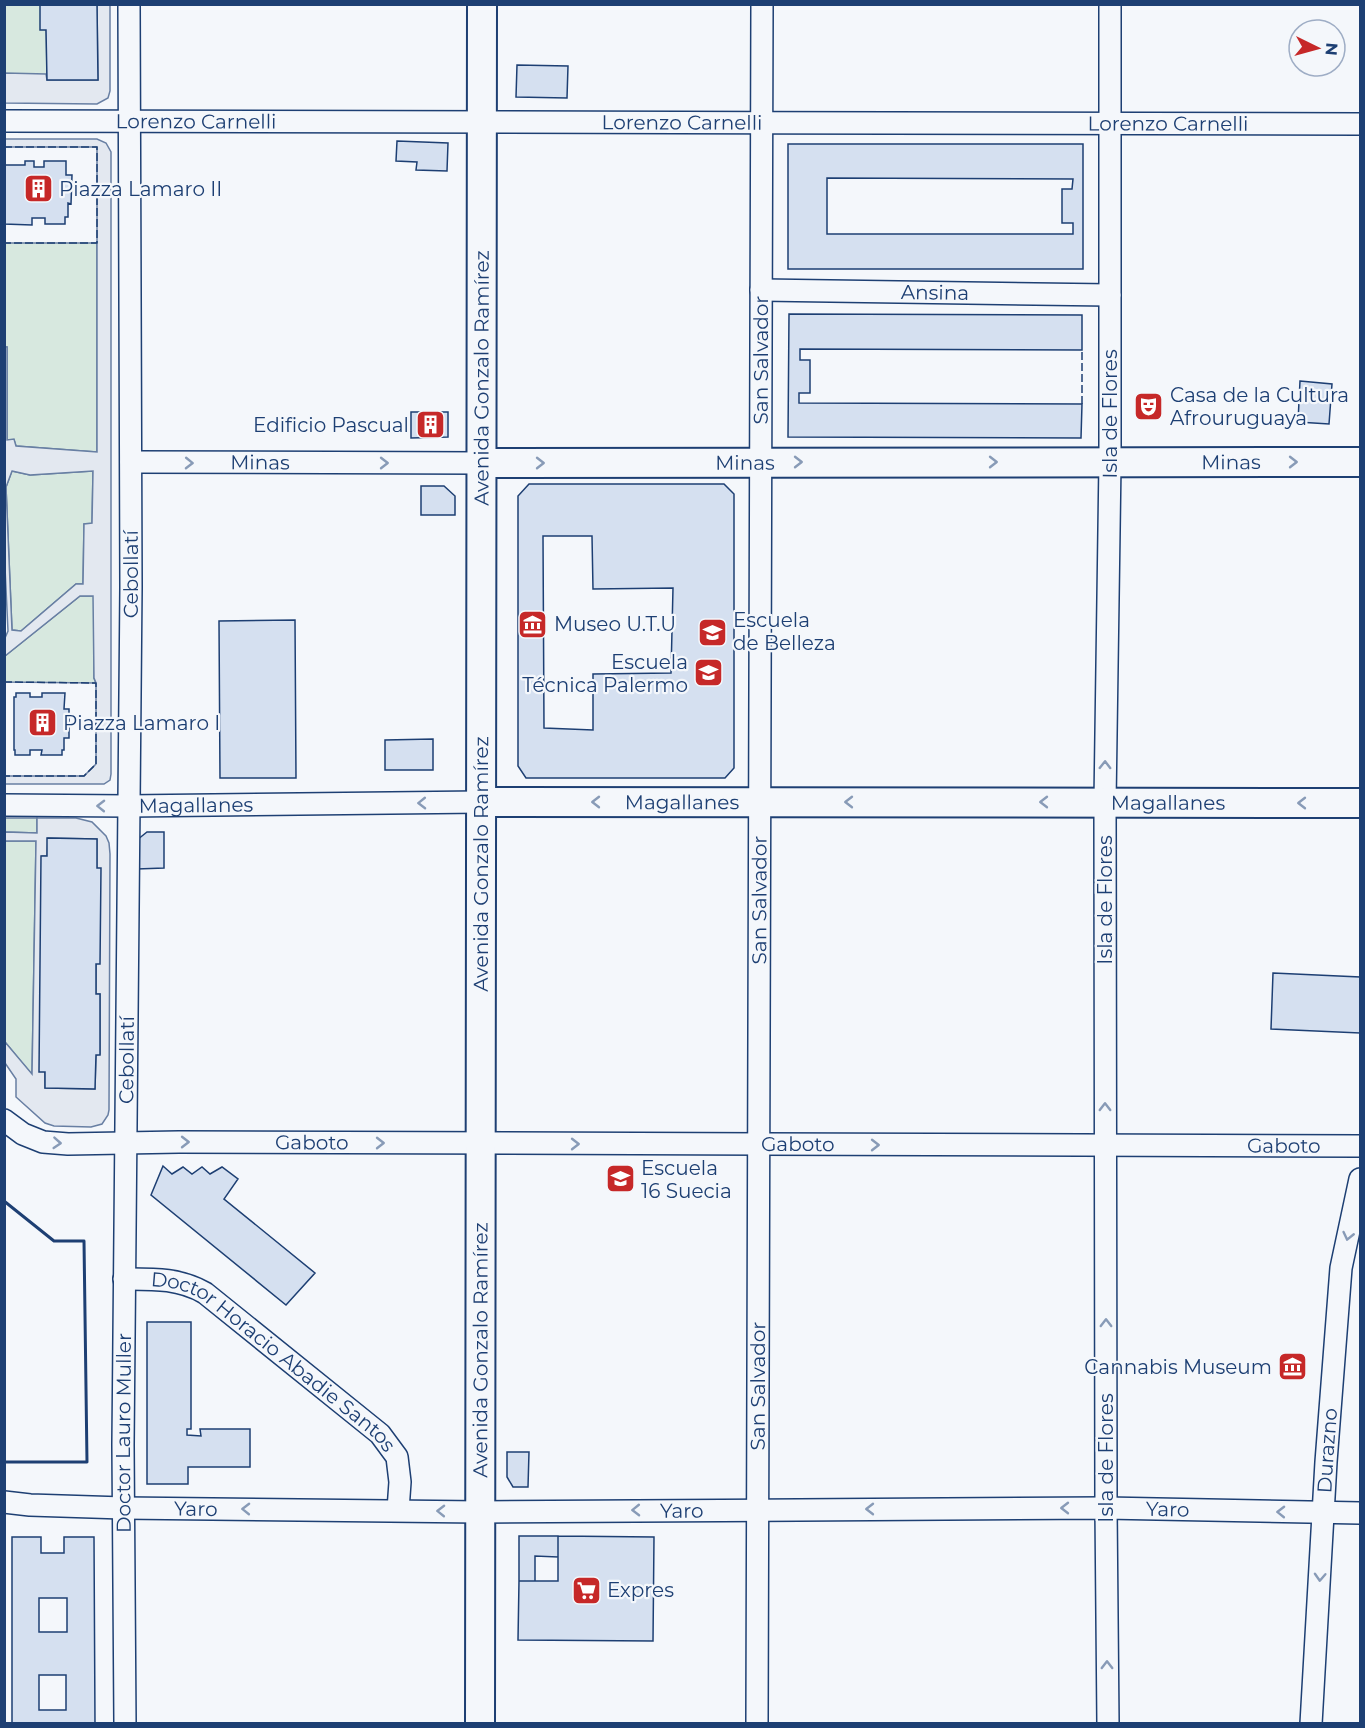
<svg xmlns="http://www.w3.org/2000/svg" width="1365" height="1728" viewBox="0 0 1365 1728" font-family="Montserrat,sans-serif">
  <rect width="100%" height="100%" fill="#f4f7fb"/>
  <path fill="#d7e8df" stroke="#687fa3" stroke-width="1.5" d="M5,5H46L47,80L5,103Z
    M5,243H97V452L16,446L14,440H7V347H5Z
    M12,471L30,475L93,471L92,524H84L83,584H76L21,631L12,630L6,487Z
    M80,596H94V678L96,683L5,682V656Z
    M5,818H37V833L5,832Z
    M4,841H36L32,1075L5,1042Z"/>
  <path fill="#e3e8f0" stroke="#687fa3" stroke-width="1.5" fill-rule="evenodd" d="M97,5H110V91L108,98L97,104L5,103V73L46,74L47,80H98Z
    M5,139H97L106,143L111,152V774L110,780L104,784H5V776H84L96,764V683L94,678L93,596H80L5,656V638L8,631L4,546L5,347H7V440L14,439L16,446L97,452V147H5ZM12,471L30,475L93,471L92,523L84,524L83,584H76L21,631L12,630L6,487Z
    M37,818H76L92,822L106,836L109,843L110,854L109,1110L108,1115L102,1124L91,1127L54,1126L45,1123L16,1097V1079L5,1063V1042L32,1074L36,841H5V832L37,833ZM48,838L97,839L96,994H100V1054L96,1055L95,1089L45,1088L42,856H47Z"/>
  <path fill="#d5e0f0" stroke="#1d3f73" stroke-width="1.5" fill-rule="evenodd" d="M40,4H97L98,80H47L46,30H40Z
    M517,65L568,66L567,98L516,97Z
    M397,141L448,143L447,171L416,170L417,162L396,161Z
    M788,144H1083V269H788ZM827,178L1073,179L1072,189H1062V223H1073V234H827Z
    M25,161H34V167H44V161H66V175H72L71,204L68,203V217H65V224H45V218H32V225L4,224L5,165H25Z
    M789,314L1082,315V350L800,349V360H810V393H799V403L1082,404L1081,438L788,437Z
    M1300,381L1332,384L1329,424L1298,422Z
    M411,412H448V437L411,438Z
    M529,484H724L734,494V768L725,778H526L518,766V496ZM543,536H592L593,589L673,588L671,673L593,674V730L544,728Z
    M421,486H444L455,496V515H421Z
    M295,620L296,778H220L219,621Z
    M16,693H30V697H42V693H65L64,709H69V738H64V750H62V755H41L42,750H30V755H15V750H14V697H16Z
    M433,739V770H385V740Z
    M147,832H164V868L137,869V840Z
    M47,838L97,839V868H101L100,964H96V994H100V1055H96L95,1089L45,1088V1072H39L41,856H47Z
    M1273,973L1360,977V1033L1271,1029Z
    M163,1166L172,1174L183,1167L192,1174L202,1167L210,1174L222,1167L238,1179L224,1199L315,1273L286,1305L151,1195Z
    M147,1322H191V1429H187V1435L201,1436L200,1429H250V1467H188V1484H147Z
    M507,1452H529L528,1487H513L507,1477Z
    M519,1536H558V1557L535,1556V1581H519Z
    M558,1536L654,1537L653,1641L518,1640L519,1581H558Z
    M12,1537H41V1553H64V1537H94L95,1724H12ZM39,1598H67V1632H39ZM39,1675H66V1710H39Z"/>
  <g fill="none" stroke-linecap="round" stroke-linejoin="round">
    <defs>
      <g id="street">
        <path id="s1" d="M4,121L1360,124"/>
        <path id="s2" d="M761,290L1110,295"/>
        <path id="s3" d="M131,462L481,463"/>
        <path id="s4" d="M4,805L128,806L481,802"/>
        <path id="s5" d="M4,1120L23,1134L43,1142L68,1144L179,1142L1360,1146"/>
        <path id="s6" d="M124,1279C153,1279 179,1278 205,1293L380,1434L397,1457L400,1482L398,1510"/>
        <path id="s7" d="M4,1502L30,1505L123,1508L480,1512L1106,1508L1360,1513"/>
        <path id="s8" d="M125,1724L123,1445L131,587L129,4"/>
        <path id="s9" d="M757,1724L762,4"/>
        <path id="s10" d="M1108,1724L1106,1508L1105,802L1110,462V4"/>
        <path id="s11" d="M1311,1724L1326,1462L1341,1268L1360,1179"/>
      </g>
      <g id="secondary">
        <path id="s12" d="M481,463L1360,462"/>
        <path id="s13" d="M481,802L1360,803"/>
        <path id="s14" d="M480,1724L482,4"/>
      </g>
    </defs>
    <use href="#street" stroke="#1d3f73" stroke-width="24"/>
    <use href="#secondary" stroke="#1d3f73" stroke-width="32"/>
    <use href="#street" stroke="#f4f7fb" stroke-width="21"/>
    <use href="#secondary" stroke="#f4f7fb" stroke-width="28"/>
    <path stroke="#1d3f73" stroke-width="1.5" stroke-dasharray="8 3" stroke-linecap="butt" d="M4,147H97V243H4
      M1082,404V350
      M4,682L96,683V764L84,776H4"/>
    <path stroke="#1d3f73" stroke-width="3" d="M4,1201L54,1241H84L87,1462H4"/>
  </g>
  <defs><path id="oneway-chevron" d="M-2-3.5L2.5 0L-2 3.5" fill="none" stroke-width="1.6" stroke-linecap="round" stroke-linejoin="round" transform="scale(1.5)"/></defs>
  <g stroke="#889bb7">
    <use href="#oneway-chevron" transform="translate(798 462)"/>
    <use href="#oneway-chevron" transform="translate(993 462)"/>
    <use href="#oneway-chevron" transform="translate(1293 462)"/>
    <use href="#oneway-chevron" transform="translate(189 463) rotate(1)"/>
    <use href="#oneway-chevron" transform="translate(384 463)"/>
    <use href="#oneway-chevron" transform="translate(540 463)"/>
    <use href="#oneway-chevron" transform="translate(1105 765) rotate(-89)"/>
    <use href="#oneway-chevron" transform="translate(596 802) rotate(180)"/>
    <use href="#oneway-chevron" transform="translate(849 802) rotate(-180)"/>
    <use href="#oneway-chevron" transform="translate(1044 802) rotate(-180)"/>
    <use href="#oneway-chevron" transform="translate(422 803) rotate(179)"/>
    <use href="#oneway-chevron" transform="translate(1302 803) rotate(-180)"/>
    <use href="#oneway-chevron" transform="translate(101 806) rotate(-179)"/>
    <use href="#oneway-chevron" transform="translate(1105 1107) rotate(-90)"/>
    <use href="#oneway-chevron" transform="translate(185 1142)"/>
    <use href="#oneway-chevron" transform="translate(57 1143) rotate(4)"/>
    <use href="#oneway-chevron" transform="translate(380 1143)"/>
    <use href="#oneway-chevron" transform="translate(575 1144)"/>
    <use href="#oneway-chevron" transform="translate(875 1145)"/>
    <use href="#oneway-chevron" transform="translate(1348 1236) rotate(103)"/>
    <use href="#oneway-chevron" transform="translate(1106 1323) rotate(-90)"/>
    <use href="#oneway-chevron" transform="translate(1065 1508) rotate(180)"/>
    <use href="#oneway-chevron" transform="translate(246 1509) rotate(-179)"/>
    <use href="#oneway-chevron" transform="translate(870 1509) rotate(180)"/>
    <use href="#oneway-chevron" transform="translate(636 1510) rotate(179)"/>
    <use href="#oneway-chevron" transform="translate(441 1511) rotate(-179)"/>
    <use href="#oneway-chevron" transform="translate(1281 1512) rotate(-179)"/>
    <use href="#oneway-chevron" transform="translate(1320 1577) rotate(93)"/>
    <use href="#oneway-chevron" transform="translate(1107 1665) rotate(-90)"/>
  </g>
  <defs>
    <symbol id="building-square" viewBox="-11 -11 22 22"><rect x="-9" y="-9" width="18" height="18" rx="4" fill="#c62828" stroke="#f4f7fb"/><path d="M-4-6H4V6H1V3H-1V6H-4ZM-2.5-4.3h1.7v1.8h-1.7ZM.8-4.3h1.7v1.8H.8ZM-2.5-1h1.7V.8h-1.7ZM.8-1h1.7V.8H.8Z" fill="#fff"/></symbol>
    <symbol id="theatre-square" viewBox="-11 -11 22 22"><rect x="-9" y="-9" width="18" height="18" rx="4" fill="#c62828" stroke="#f4f7fb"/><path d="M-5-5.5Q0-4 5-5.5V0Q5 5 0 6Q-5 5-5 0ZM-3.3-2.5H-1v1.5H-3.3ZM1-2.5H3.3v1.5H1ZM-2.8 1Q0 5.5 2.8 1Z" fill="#fff"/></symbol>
    <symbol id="museum-square" viewBox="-11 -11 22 22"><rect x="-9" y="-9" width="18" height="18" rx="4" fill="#c62828" stroke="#f4f7fb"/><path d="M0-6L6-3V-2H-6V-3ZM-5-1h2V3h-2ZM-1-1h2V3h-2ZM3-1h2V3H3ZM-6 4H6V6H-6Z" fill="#fff"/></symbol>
    <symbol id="school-square" viewBox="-11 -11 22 22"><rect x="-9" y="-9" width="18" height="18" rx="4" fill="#c62828" stroke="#f4f7fb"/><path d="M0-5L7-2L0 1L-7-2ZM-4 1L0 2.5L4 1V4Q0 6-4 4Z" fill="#fff"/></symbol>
    <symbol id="supermarket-square" viewBox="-11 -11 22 22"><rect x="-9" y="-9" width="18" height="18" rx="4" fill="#c62828" stroke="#f4f7fb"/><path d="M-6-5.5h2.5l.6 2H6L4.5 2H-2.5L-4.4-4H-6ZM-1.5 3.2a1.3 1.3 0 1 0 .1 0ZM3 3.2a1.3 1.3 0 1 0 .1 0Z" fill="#fff"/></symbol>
  </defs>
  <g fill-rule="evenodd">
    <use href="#building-square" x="22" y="172" width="33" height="33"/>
    <use href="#theatre-square" x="1132" y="390" width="33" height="33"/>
    <use href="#building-square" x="414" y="408" width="33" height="33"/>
    <use href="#museum-square" x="516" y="608" width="33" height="33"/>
    <use href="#school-square" x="696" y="616" width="33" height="33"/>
    <use href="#school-square" x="692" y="656" width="33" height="33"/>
    <use href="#building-square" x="26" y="706" width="33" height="33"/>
    <use href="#school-square" x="604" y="1162" width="33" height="33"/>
    <use href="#museum-square" x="1276" y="1350" width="33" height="33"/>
    <use href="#supermarket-square" x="570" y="1574" width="33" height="33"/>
  </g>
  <g text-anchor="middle" stroke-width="4.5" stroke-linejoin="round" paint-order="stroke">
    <g font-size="20" fill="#1d3f73" stroke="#f4f7fb">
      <text dy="7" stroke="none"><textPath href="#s1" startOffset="192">Lorenzo Carnelli</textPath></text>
      <text dy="7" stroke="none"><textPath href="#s1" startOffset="678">Lorenzo Carnelli</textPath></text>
      <text dy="7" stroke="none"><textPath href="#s1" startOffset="1164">Lorenzo Carnelli</textPath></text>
      <text dy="7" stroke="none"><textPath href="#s2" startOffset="174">Ansina</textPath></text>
      <text dy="7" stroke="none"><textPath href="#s9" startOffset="1364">San Salvador</textPath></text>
      <text dy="7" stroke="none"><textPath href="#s14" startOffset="1346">Avenida Gonzalo Ramírez</textPath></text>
      <text dy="7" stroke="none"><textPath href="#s10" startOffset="1310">Isla de Flores</textPath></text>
      <text dy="7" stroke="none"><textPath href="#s12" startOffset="264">Minas</textPath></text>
      <text dy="7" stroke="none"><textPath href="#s12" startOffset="750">Minas</textPath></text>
      <text dy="7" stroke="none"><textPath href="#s3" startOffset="129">Minas</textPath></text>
      <text dy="7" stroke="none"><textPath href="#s8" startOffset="1150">Cebollatí</textPath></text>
      <text dy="7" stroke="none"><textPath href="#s13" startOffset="201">Magallanes</textPath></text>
      <text dy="7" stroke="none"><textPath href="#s13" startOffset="687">Magallanes</textPath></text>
      <text dy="7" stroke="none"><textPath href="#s4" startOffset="192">Magallanes</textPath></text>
      <text dy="7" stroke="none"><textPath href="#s14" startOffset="860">Avenida Gonzalo Ramírez</textPath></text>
      <text dy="7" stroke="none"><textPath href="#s9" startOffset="824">San Salvador</textPath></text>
      <text transform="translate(1105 900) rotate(-90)" y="7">Isla de Flores</text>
      <text dy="7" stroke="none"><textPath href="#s8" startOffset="664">Cebollatí</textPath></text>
      <text dy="7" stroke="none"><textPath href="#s5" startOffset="314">Gaboto</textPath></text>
      <text dy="7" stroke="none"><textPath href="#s5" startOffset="800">Gaboto</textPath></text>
      <text dy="7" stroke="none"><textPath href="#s5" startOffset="1286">Gaboto</textPath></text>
      <text dy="7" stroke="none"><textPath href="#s14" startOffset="374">Avenida Gonzalo Ramírez</textPath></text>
      <text dy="7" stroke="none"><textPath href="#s6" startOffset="177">Doctor Horacio Abadie Santos</textPath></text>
      <text dy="7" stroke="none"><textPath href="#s9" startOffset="338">San Salvador</textPath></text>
      <text dy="7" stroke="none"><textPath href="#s8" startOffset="291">Doctor Lauro Muller</textPath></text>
      <text dy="7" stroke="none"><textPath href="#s11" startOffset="274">Durazno</textPath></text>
      <text transform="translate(1106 1458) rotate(-90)" y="7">Isla de Flores</text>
      <text dy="7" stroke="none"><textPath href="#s7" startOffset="192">Yaro</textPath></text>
      <text dy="7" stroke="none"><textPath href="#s7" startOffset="1164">Yaro</textPath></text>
      <text dy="7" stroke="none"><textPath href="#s7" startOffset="678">Yaro</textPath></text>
    </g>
    <g font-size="20" fill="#1d3f73" stroke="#f4f7fb" text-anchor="start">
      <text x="59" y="196">Piazza Lamaro II</text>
      <text x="1170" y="402">Casa de la Cultura<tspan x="1170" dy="23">Afrouruguaya</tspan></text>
      <text x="409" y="432" text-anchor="end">Edificio Pascual</text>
      <text x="733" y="627">Escuela<tspan x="733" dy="23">de Belleza</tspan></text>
      <text x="554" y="631">Museo U.T.U</text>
      <text x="688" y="669" text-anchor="end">Escuela<tspan x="688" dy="23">Técnica Palermo</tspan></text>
      <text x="63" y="730">Piazza Lamaro I</text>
      <text x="641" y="1175">Escuela<tspan x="641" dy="23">16 Suecia</tspan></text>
      <text x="1272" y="1374" text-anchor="end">Cannabis Museum</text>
      <text x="607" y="1597">Expres</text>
    </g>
  </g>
  <rect width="1365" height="1728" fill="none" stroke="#1d3f73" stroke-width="12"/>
  <g transform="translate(1317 48) rotate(95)"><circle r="28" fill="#f4f7fb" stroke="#9eadc5" stroke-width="1.5"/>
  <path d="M0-4.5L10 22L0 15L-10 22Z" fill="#c62828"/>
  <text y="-9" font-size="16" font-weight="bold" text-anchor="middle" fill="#1d3f73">N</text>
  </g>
</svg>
